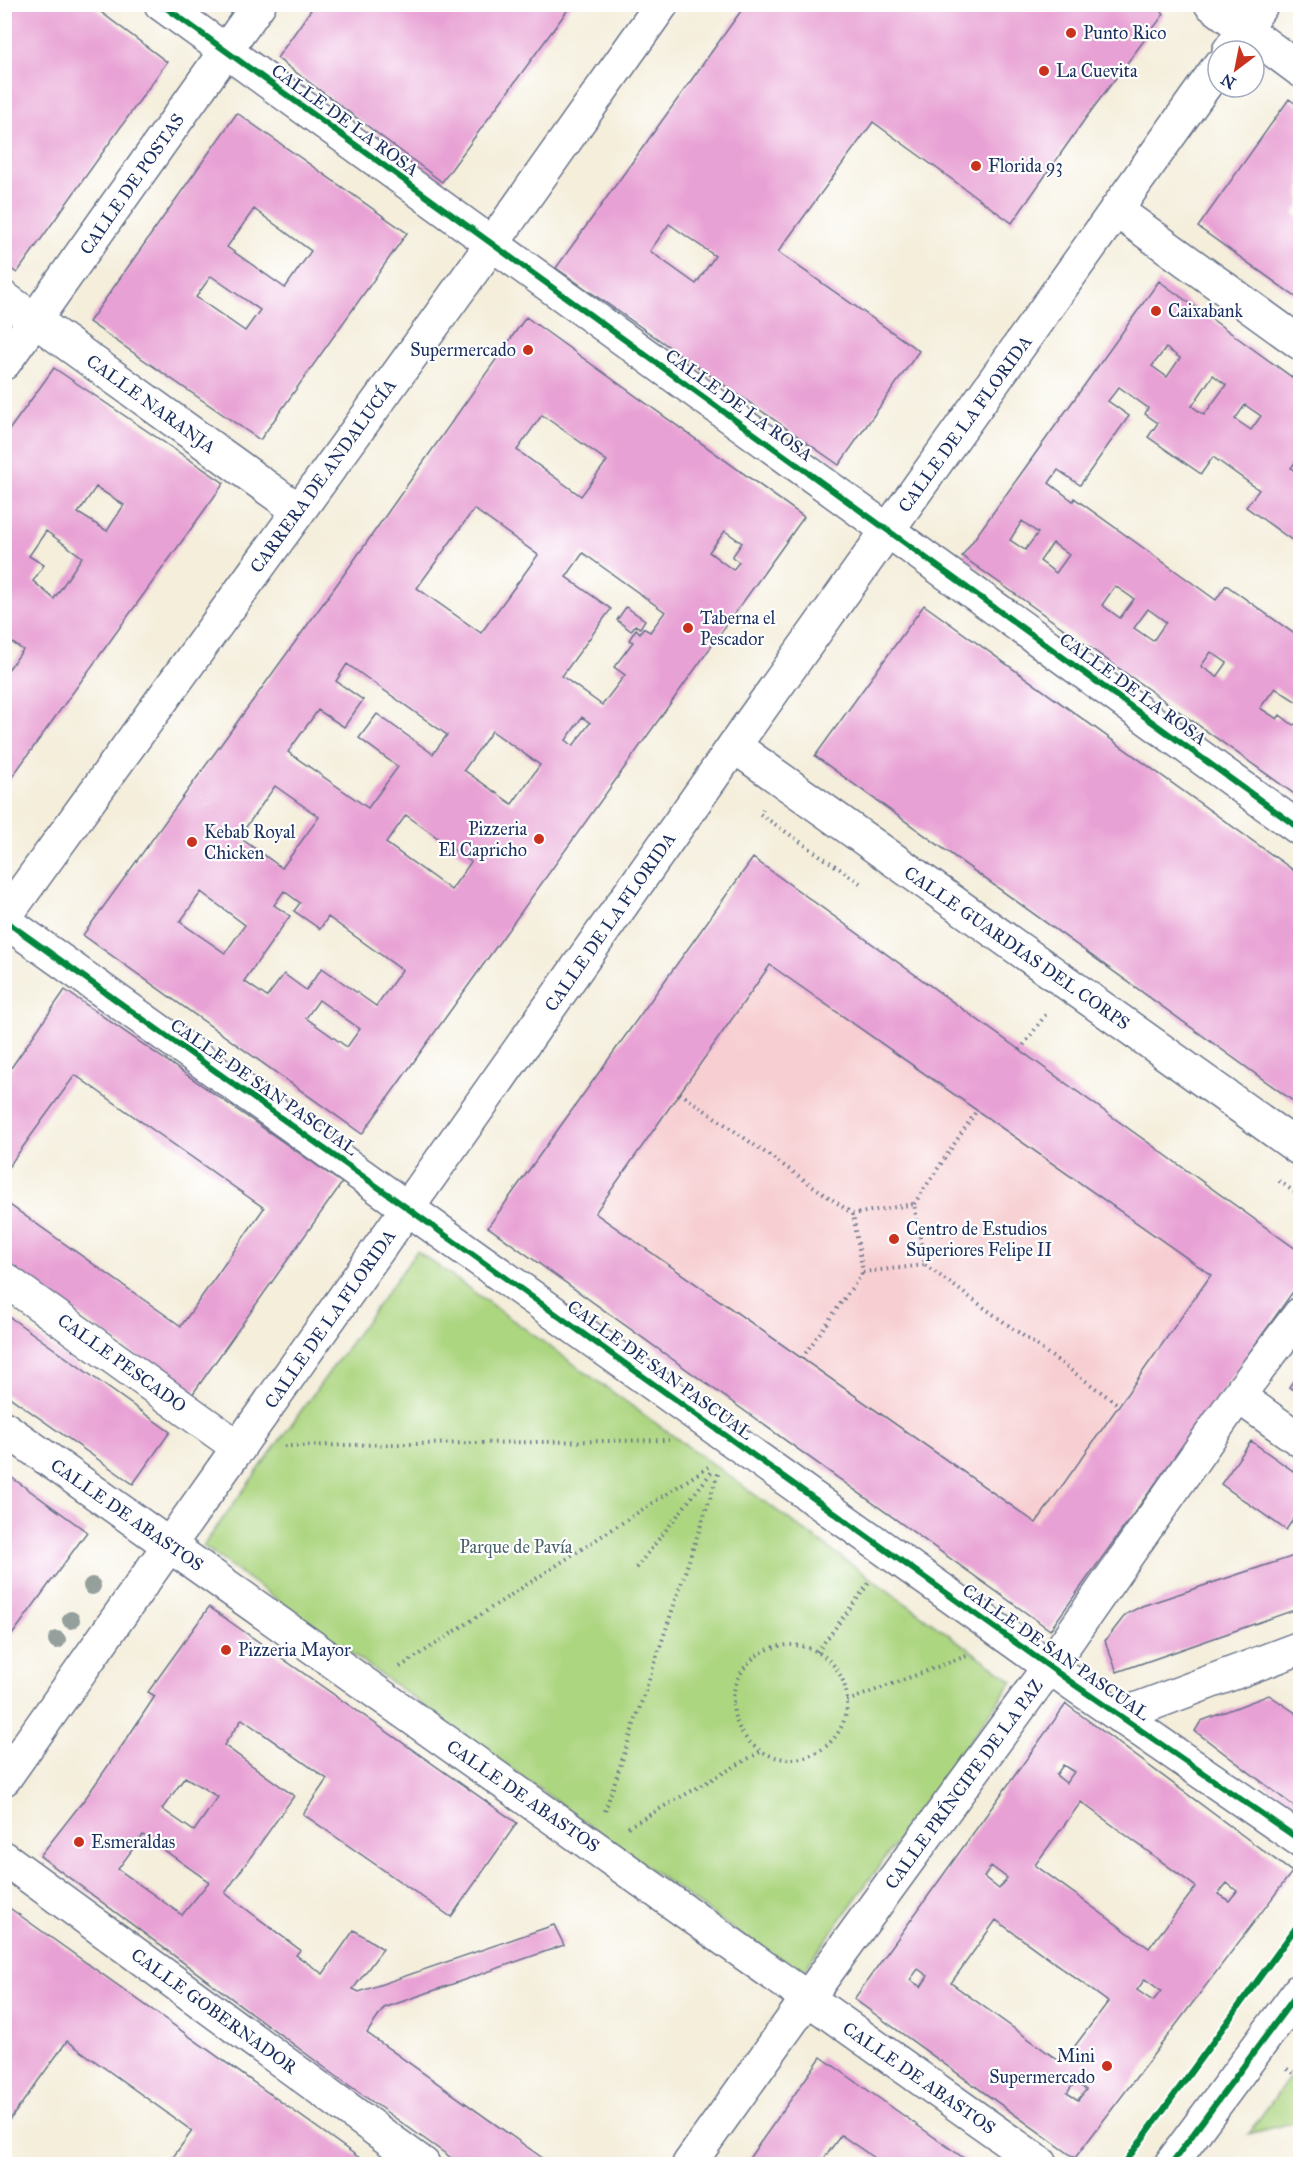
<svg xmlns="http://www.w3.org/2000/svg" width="1305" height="2169" viewBox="0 0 1305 2169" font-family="'IM FELL Great Primer',serif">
  <rect width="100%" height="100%" fill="#fff"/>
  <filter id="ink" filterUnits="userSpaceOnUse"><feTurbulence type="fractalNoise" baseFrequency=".0167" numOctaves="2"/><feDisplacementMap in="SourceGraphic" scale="12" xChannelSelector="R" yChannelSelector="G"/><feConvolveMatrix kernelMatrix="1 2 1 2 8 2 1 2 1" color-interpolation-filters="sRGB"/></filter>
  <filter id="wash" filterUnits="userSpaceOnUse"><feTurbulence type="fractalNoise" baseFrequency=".008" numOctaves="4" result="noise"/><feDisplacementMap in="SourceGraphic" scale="24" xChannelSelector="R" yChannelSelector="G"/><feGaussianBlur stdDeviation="1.35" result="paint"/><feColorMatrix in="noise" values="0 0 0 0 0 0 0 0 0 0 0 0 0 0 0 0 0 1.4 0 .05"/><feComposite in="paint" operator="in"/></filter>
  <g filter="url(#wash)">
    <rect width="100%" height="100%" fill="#f4eedb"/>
    <path fill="#f7cfd2" d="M753,858L1300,1252V1282L1050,1630L488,1227Z"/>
    <path fill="#add681" stroke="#648270" stroke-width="1.5" d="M417,1251L1013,1681L799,1977L203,1546Z
      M1300,2063V2121L1248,2134Z"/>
    <g id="blocks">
      <path fill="#e8a1d4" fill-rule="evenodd" d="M4,4H90L167,62L17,273L4,264Z
        M315,4H572L442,182L277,58Z
        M746,4H1151L1164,14L1085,119L1012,223L873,122L778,252L919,351L839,465L556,268ZM669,224L715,256L696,284L650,251Z
        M1289,99L1300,107V204L1294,214L1300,219V300L1198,227Z
        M237,113L407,233L260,440L89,322ZM254,209L311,251L285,288L227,247ZM211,276L260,310L245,331L196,297Z
        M1159,281L1300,383V455L1291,468L1300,475V546L1246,507L1259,490L1213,457L1201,474L1148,437L1158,423L1145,414L1148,408L1119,387L1108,401L1129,416L1080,485L1058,470L1049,483L1073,501L1074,498L1216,600L1226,585L1300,638V704L1275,688L1260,708L1277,719L1280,715L1293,725L1300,722V798L962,556ZM1166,348L1180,358L1167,377L1152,366ZM1213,375L1226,385L1204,415L1192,406ZM1245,405L1261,416L1251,430L1235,419ZM1022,521L1038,533L1025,550L1010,540ZM1053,543L1069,555L1056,573L1040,561ZM1115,586L1134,599L1120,618L1102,605ZM1148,609L1166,622L1153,641L1134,628ZM1211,652L1227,663L1217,677L1201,666Z
        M526,317L804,517L362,1134L83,935L340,580ZM542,415L607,461L581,496L517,450ZM474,509L538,555L481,633L417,588ZM725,531L742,543L732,557L739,562L733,570L709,552ZM583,553L665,612L650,632L643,628L640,633L636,629L629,640L633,642L614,667L625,675L602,705L562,676L611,609L566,577ZM347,664L447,735L433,754L377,714L359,738L398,767L368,808L288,752L318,710L344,727L363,700L336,681ZM582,717L590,723L573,746L566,740ZM492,731L540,765L512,804L464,770ZM275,786L319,817L282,868L239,837ZM406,815L471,862L451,890L386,843ZM284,891L300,903L294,911L320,929L328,917L402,970L376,1006L322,968L306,990L284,974L267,997L244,981L290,916L274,905ZM201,892L245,925L225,953L180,922ZM319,1000L360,1029L347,1047L306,1018Z
        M54,368L224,483L4,788V675L23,650L4,637V437ZM96,487L124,505L107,531L78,513ZM46,531L82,557L54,599L33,581L44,565L29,556Z
        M924,605L1300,875V1106L815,756Z
        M626,607L645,620L640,628L635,625L631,631L617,620Z
        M753,858L1300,1252V1282L1050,1630L488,1227ZM770,965L1211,1275L1036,1523L595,1213Z
        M65,990L342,1183L192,1395L4,1262V1201L181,1326L264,1208L75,1075L4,1173V1078Z
        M4,1313L170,1432L133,1484L4,1393Z
        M1300,1371V1394L1289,1387Z
        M1251,1441L1300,1476V1509L1286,1530L1221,1484Z
        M4,1472L87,1532L4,1646Z
        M1300,1554V1608L1117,1672L1105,1641L1126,1614L1142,1606Z
        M209,1607L517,1823L451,1917L303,1814L327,1779L242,1719L224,1745L294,1796L225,1893L300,1950L296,1955L323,1974L354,1930L383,1949L353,1989L359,1992L554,1925L564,1945L384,2008L367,2033L551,2164H460L336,2076L40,1856L87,1796L128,1737L155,1696L148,1692ZM185,1777L218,1797L194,1831L162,1809ZM143,1835L209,1882L182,1915L118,1869Z
        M1269,1695L1300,1716V1811L1195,1731L1201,1721Z
        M1066,1704L1292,1872L1075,2158L854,1999ZM1063,1765L1074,1772L1066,1783L1056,1775ZM1081,1802L1196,1887L1149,1948L1035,1865ZM991,1866L1007,1878L999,1889L984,1877ZM1227,1883L1237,1891L1229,1901L1218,1894ZM996,1920L1108,2002L1062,2063L951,1983ZM918,1969L928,1976L921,1987L910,1980ZM1145,1979L1161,1991L1153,2001L1137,1990ZM1075,2082L1086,2090L1078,2100L1067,2093Z
        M4,1904L368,2164H168L192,2131L67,2041L4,2128Z
        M821,2057L972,2164H883L841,2135L820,2164H745Z"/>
    </g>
  </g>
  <g filter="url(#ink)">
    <use href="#blocks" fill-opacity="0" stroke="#67728a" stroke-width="1.5"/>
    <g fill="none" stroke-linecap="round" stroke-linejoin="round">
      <defs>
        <path id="street" d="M161,4L1300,829
          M1211,4L1300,70
          M1116,210L1300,343
          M4,298L298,510
          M4,363L259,4
          M734,746L1300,1149
          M4,920L1075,1685L1300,1840
          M4,1279L239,1448
          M1238,1396L1300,1440
          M4,1428L1041,2164
          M1119,1716L1300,1648
          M4,1858L423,2164
          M689,2164L807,1999L1049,1667L1238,1396L1300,1314
          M1171,2164L1300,1990"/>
        <path id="secondary" d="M1229,51L1262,4
          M4,918L492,244L662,4
          M4,1779L734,746L1218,67"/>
      </defs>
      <use href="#street" stroke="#67728a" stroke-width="36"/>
      <use href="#secondary" stroke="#67728a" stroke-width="36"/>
      <path stroke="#67728a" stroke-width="4" stroke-dasharray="1.5 4.5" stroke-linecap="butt" d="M763,809L760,814L860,883
        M1020,1050L1046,1014
        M680,1093L853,1214L914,1204L925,1265L863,1272L853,1214
        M1279,1181L1300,1196
        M914,1204L977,1110
        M925,1265L1119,1405
        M802,1358L863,1272
        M284,1446L669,1440
        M636,1568L714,1469
        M733 1702a57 57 0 1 1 114 0a57 57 0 1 1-114 0Z
        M817,1652L869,1583
        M400,1667L708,1467
        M847,1701L969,1655
        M605,1811L718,1474
        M628,1827L760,1752
        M1287,2069L1299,2076L1300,2074"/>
      <use href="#street" stroke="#fff" stroke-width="33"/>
      <use href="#secondary" stroke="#fff" stroke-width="33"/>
      <defs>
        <path id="cycleway" d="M161,4L1300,829
          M4,920L1075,1685L1300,1840
          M1124,2164L1300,1922
          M1171,2164L1300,1990"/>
      </defs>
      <use href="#cycleway" stroke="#fff" stroke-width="10"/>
      <use href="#cycleway" stroke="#00873e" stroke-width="6"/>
    </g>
    <g fill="#95a09c">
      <circle cx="92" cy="1586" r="9"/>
      <circle cx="71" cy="1620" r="9"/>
      <circle cx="57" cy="1640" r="9"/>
    </g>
  </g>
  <g fill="#c8321e" stroke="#fff" stroke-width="2">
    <circle cx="1071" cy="33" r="6"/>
    <circle cx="1044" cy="71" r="6"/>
    <circle cx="976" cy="166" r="6"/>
    <circle cx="1156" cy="311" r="6"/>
    <circle cx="528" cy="350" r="6"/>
    <circle cx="688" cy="628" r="6"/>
    <circle cx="539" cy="839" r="6"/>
    <circle cx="192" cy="842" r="6"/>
    <circle cx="894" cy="1239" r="6"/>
    <circle cx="226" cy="1650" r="6"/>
    <circle cx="79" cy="1842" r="6"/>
    <circle cx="1107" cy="2066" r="6"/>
  </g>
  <g text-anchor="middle" stroke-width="4.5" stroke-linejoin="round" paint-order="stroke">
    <g font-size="18" fill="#1b2f5e" stroke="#fff" text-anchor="start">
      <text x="1083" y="39">Punto Rico</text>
      <text x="1056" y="77">La Cuevita</text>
      <text x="988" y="172">Florida 93</text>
      <text x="1168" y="317">Caixabank</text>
      <text x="516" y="356" text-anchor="end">Supermercado</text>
      <text x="700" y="624">Taberna el<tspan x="700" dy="21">Pescador</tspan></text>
      <text x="527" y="835" text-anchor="end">Pizzeria<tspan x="527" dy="21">El Capricho</tspan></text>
      <text x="204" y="838">Kebab Royal<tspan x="204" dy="21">Chicken</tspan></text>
      <text x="906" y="1235">Centro de Estudios<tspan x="906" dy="21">Superiores Felipe II</tspan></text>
      <text x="238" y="1656">Pizzeria Mayor</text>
      <text x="91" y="1848">Esmeraldas</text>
      <text x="1095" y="2062" text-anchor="end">Mini<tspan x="1095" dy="21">Supermercado</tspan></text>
    </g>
    <g font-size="18" fill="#1b2f5e" stroke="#fff">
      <text transform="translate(345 120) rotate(36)" y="6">CALLE DE LA ROSA</text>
      <text transform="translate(132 184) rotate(-55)" y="6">CALLE DE POSTAS</text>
      <text transform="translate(151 404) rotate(36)" y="6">CALLE NARANJA</text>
      <text transform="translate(739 405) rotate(36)" y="6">CALLE DE LA ROSA</text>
      <text transform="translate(965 424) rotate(-54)" y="6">CALLE DE LA FLORIDA</text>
      <text transform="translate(323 476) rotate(-54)" y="6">CARRERA DE ANDALUCÍA</text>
      <text transform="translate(1133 689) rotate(36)" y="6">CALLE DE LA ROSA</text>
      <text transform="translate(610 922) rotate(-55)" y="6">CALLE DE LA FLORIDA</text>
      <text transform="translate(1017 948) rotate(35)" y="6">CALLE GUARDIAS DEL CORPS</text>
      <text transform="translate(264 1087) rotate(35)" y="6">CALLE DE SAN PASCUAL</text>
      <text transform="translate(330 1319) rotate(-55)" y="6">CALLE DE LA FLORIDA</text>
      <text transform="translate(122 1363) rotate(36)" y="6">CALLE PESCADO</text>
      <text transform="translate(660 1370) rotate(36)" y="6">CALLE DE SAN PASCUAL</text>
      <text transform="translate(127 1515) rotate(35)" y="6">CALLE DE ABASTOS</text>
      <text transform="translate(1056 1652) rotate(35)" y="6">CALLE DE SAN PASCUAL</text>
      <text transform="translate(964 1784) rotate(-54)" y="6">CALLE PRÍNCIPE DE LA PAZ</text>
      <text transform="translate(523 1796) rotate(35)" y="6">CALLE DE ABASTOS</text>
      <text transform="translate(214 2011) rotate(36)" y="6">CALLE GOBERNADOR</text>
      <text transform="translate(919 2078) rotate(35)" y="6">CALLE DE ABASTOS</text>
    </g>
    <g font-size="18" fill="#476168" stroke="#fff">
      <text x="516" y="1553">Parque de Pavía</text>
    </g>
  </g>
  <rect width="1305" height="2169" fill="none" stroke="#fff" stroke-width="24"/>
  <g transform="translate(1236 69) rotate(212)"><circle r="28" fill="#ffffff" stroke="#a4acbf" stroke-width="1.5"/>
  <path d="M0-4.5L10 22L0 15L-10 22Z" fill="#c8321e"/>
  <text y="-9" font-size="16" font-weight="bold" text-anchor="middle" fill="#1b2f5e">N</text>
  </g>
</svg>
